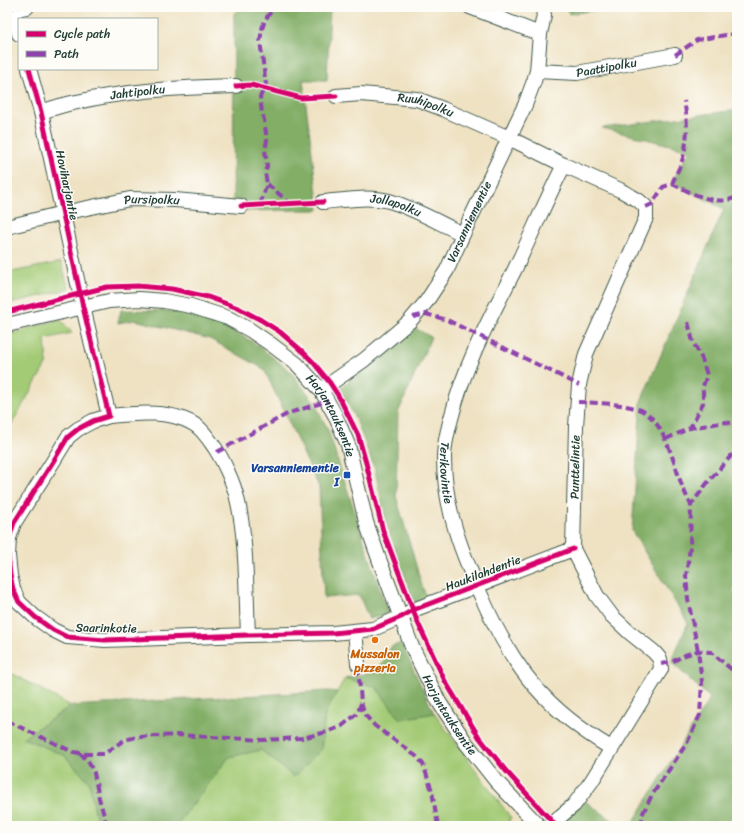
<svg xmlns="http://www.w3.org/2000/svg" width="744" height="833" viewBox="0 0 744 833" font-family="Sriracha,sans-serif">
  <rect width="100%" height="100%" fill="#fdfcf7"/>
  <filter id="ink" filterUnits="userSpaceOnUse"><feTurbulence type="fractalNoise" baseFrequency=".025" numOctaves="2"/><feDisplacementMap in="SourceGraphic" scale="8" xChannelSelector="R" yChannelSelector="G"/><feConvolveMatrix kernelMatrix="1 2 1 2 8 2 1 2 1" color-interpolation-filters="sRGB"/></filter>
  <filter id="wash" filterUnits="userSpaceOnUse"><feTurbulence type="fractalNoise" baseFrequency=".012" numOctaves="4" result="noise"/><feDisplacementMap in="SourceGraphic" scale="16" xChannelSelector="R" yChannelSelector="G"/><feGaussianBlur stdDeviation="0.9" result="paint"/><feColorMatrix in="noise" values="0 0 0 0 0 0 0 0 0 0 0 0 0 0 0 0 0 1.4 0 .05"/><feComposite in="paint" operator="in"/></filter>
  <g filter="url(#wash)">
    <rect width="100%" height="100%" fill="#efe2c3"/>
    <path fill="#a3ca75" stroke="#618454" d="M61,262L69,289L7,304V273Z
      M60,319L72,333L45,339L47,363L7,432V335Z
      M7,671L71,706L23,738L64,755L90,782L98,826H7Z
      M345,678L376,687L400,719L434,713L511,818L507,826H176L229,757L261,750L294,777L321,750L325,713Z"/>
    <path fill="#82ae66" stroke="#50764d" d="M241,7H330L327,80H303L319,210L233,211L234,14Z
      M567,7H615L569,14Z
      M737,110V573L733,592L737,596V826H631L710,698L671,662L688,623L632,531L641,401L724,209L672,182L690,150L602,128Z
      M121,310L172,311L220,324L253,342L289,370L313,400L328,430L388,614L369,619L359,595L324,598L319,487L264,369L210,339L135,320L118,323Z
      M413,327L431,337L398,413L396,496L422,586L427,598L415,604L387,526L375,470L357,422L340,388L359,373L392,350Z
      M401,643L434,713L400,719L376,687L345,678L378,671L391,647Z
      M328,691L337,692L325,713L321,750L294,777L261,750L229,757L176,826H98L89,782L64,755L23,738L71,706Z
      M583,800L621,826H561Z"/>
  </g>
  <g filter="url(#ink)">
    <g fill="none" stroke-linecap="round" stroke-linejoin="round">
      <defs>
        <g id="minor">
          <path d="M470,7L540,34"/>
          <path d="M13,10L19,34"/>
          <path d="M7,11L27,7"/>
          <path d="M29,69L41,112L83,307L109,416L93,421L78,429L68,437L54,460L14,523L9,538L8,556L10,575L13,589L19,602L35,617L53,630L67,637L105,640L248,635L333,633L373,629L401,617L413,610L573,549"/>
          <path id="s1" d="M537,71L577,73L675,55"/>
          <path id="s2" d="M336,96L361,94L417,99L443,109L509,138L564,165L620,190L638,200L646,207V218L586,354L579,385L576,426L573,549L597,596L612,616L629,632L654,652L660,659L661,669L591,782L574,805L549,826"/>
          <path id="s3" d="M41,112C53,108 65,104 77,102C129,90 183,87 236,86"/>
          <path id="s4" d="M564,165C546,200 531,236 514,271C490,318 465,364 452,415C448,429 444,444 444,458C444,509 463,556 484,602C514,670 547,710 611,748"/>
          <path id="s5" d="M323,202C344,200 368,196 389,201C414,208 439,223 463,234"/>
          <path id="s6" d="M7,227L63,213L130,199L175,200L241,206"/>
          <path id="s7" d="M7,325L109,301L139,299L164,301L191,306L228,318L250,330L272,345L297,364L321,390L335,415L348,445L366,522L379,559L412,647L439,702L466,743L496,781L539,826"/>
          <path id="s8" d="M321,390L364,360L410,321L426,302L447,270L463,234L525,105L534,81L537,71L540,34L544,15L542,7"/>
          <path d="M109,416C136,413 174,409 198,427C205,433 210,441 215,448C223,460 234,484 237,498C247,539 246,592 248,635"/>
          <path d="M355,631L358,664"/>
        </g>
      </defs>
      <use href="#minor" stroke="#3e5649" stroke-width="16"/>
      <use href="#minor" stroke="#fff" stroke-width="14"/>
      <path stroke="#8e44ad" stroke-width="4" stroke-dasharray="8 4" stroke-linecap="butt" d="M12,7L13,10
        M675,55L697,40L737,33
        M267,184L290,203
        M672,184C675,176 679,169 682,161C688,142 688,120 684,101
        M260,205L267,184L265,172L267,166L265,150L267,140L264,120L262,113L260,97L266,85L260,41L262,29L265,20L274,7
        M646,207L652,204L663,187L672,184C693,193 714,207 737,197
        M413,317L426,314L447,320L579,385
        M688,322L693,342L702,359L707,375L703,386V403L690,428
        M578,402C597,403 619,403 638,409C663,416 674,464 682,486C685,493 688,499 691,505
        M666,439L690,428L726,422L737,425
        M217,452L289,413L328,401
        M661,664L672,662L685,655L698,651L711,652L737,674
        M361,703L365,715L375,726L416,756L423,764L432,791L438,826
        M7,721L73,752L86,754H104L124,740L137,737L179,735L262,740L302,738L327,732L342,726L358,713L361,703L358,664
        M79,753L88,761L94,773L99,798L107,826
        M642,826V815L652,795L687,743L700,715L702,682L698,651L688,599L686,576L690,548L691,505L708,482L737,449"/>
      <defs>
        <path id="cycleway" d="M29,69L41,112L83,307L109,416L93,421L78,429L68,437L54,460L14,523L9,538L8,556L10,575L13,589L19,602L35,617L53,630L67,637L105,640L248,635L333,633L373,629L401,617L413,610L573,549
          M236,86L251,85L301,98L336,96
          M241,206L323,202
          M7,312L107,287L138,286L172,289L208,297L238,308L261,320L280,332L303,352L313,362L330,383L339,397L358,435L366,463L383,531L418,623L445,681L479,737L506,771L556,826"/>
      </defs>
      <use href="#cycleway" stroke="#fdfcf7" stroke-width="8"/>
      <use href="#cycleway" stroke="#d6006c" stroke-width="5"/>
    </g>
  </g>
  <rect fill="#1a4fb4" stroke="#fdfcf7" stroke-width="1.5" x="343" y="471" width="8" height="8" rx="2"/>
  <circle fill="#e8710a" stroke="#fdfcf7" stroke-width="1.5" cx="375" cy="640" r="4"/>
  <g text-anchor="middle" stroke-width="3" stroke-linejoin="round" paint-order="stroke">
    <g font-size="12" fill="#1f3d34" stroke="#fdfcf7">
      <text dy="4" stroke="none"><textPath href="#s1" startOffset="70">Paattipolku</textPath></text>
      <text dy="4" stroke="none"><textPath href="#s3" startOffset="99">Jahtipolku</textPath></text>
      <text dy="4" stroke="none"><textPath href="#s2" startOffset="91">Ruuhipolku</textPath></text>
      <text transform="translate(67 185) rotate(78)" y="4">Hoviharjantie</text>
      <text dy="4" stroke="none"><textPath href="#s6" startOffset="148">Pursipolku</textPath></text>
      <text dy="4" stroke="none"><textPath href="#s5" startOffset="74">Jollapolku</textPath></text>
      <text dy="4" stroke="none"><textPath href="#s8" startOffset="229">Varsanniementie</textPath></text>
      <text dy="4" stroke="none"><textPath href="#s7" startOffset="372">Harjantauksentie</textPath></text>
      <text transform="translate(575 467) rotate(-89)" y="4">Punttelintie</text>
      <text dy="4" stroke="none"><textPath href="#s4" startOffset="333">Terikovintie</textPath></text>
      <text transform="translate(483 573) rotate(-21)" y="4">Haukilahdentie</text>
      <text transform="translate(106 628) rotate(1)" y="4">Saarinkotie</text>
      <text dy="4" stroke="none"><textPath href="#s7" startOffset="696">Harjantauksentie</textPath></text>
    </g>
    <g font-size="12" font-weight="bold" fill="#164399" stroke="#fdfcf7" text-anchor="end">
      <text x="339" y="472">Varsanniementie<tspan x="339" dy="14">I</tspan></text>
    </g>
    <g font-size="12" font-weight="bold" fill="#c56008" stroke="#fdfcf7">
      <text x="375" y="658">Mussalon<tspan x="375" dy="14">pizzeria</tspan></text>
    </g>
  </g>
  <rect width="744" height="833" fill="none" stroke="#fdfcf7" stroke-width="24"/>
  <rect x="18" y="18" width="140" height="52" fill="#fdfcf7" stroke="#a4b0a9"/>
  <rect x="26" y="31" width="20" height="6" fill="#d6006c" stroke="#a4b0a9"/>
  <text x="54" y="38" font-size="12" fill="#1f3d34">Cycle path</text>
  <rect x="26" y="51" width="20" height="6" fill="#8e44ad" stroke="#a4b0a9"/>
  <text x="54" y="58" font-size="12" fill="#1f3d34">Path</text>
</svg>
